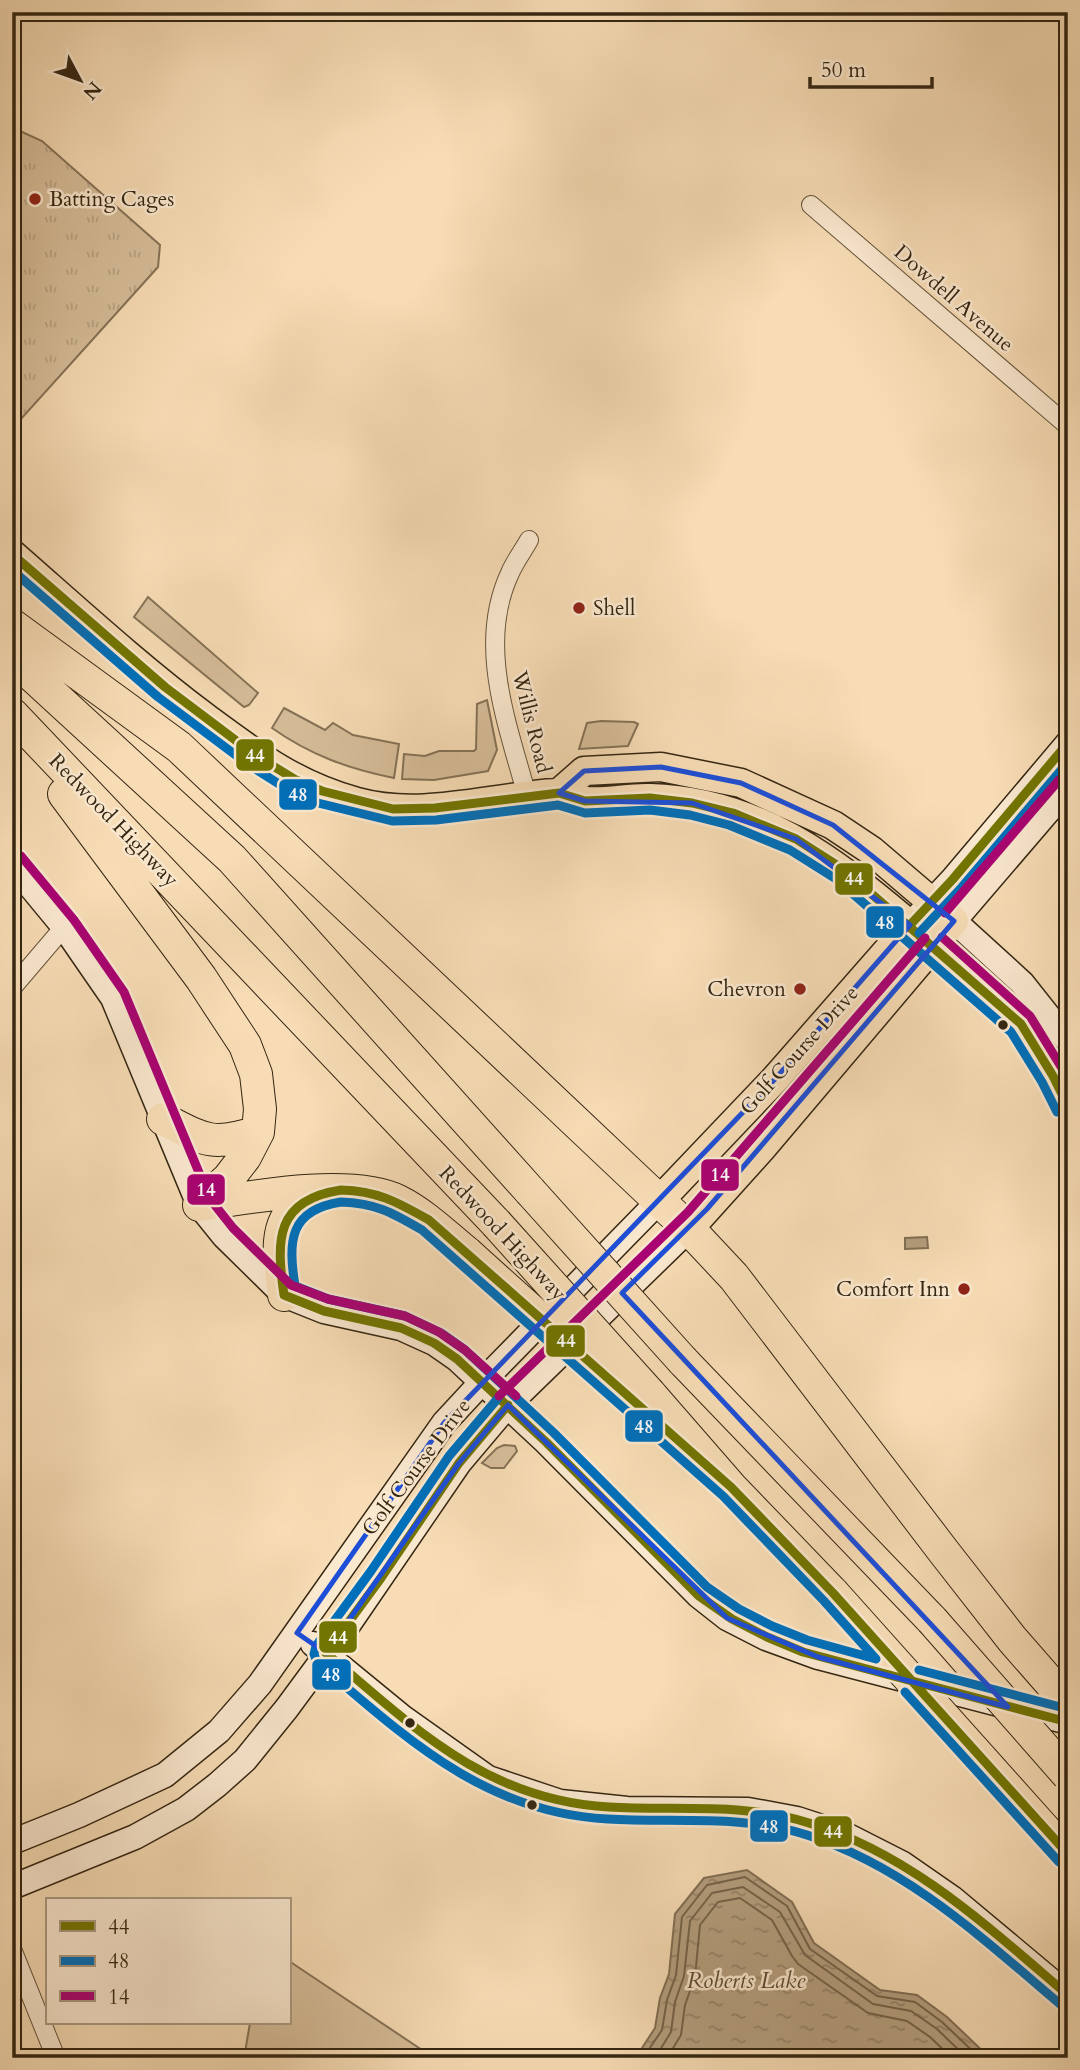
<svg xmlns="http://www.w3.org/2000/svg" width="1080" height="2070" viewBox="0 0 1080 2070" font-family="Cardo,serif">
  <defs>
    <pattern id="park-tufts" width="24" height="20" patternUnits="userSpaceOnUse" patternTransform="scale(1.75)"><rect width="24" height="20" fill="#d6bd99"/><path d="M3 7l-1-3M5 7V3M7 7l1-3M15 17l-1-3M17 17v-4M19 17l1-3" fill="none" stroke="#b8a283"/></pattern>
    <pattern id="water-ripples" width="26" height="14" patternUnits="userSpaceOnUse" patternTransform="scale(1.75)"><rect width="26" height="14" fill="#b59e7e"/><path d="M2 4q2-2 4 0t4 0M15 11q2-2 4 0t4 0" fill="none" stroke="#948166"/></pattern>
  </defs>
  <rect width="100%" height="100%" fill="#f7dcb5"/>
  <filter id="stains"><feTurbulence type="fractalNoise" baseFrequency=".00286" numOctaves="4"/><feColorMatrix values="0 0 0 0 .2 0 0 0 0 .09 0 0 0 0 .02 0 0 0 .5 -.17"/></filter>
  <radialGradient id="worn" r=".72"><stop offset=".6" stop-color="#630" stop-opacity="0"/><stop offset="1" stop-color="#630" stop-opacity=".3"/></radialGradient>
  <path fill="#d6bd99" stroke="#857256" stroke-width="2" d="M148,597L258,693L249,705L244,707L134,617Z
    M487,700L497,750L488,771L434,780L402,779L404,754L425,756L439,751H474L476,749L477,704Z
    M284,708L325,730L333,723L353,735L399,744L394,778C349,769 310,755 272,728Z
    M601,721L634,722L638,724L628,746L579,749L587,723Z
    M504,1445L515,1446L517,1451L504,1468H491L482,1463L497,1448Z
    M289,1961L434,2058H244L250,2023H289Z
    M12,2023L25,2058H12Z"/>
  <path fill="url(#park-tufts)" stroke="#857256" stroke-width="2" d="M12,130L20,131L42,141L160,245L158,267L12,429Z"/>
  <path fill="url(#water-ripples)" stroke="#816e53" stroke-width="2" d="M927,1237L928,1248L905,1249V1238Z
    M747,1870L792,1902L814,1943L880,1990L917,1995L947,2017L990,2058H625L640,2051L655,2028L660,1998L669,1974L675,1914L704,1878Z"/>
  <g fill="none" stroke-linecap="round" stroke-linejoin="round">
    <path stroke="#746248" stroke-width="2" d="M643,2058L662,2030L667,2000L676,1975L682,1917L707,1885L745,1877L787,1906L810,1949L877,1996L915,2002L942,2022L980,2058
      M655,2058L671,2032L675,2002L684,1976L690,1921L712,1893L743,1887L780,1912L805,1955L873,2004L911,2011L937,2029L967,2058
      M667,2058L681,2035L685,2005L695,1977L700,1925L718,1902L740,1898L772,1920L792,1956L798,1964L868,2013L907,2021L930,2037L952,2058"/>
    <defs>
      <path id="street" d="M811,205L1068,426
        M527,796C508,725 476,645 510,573C515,561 523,551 529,540
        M12,988L64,927
        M12,1949L56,2058"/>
      <path id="secondary" d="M1068,743L953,879L910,925L1021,1024L1053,1076L1068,1107
        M1068,788L954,921L1022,983L1068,1041
        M12,864L64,927L113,998L199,1205L224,1236L284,1295L324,1311L401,1328L434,1343L457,1359L546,1442L699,1596L727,1618L766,1638L818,1657L1068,1722
        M313,1644L402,1717L488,1778L560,1802L627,1809L748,1810L797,1819L846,1835L903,1864L952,1898L1068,1995
        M12,1842L79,1815L165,1775L219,1731L260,1684L444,1423L482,1382L659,1201
        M12,1887L135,1837L186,1809L217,1785L245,1760L287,1708L346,1628L459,1463L508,1405L689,1229"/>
      <path id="primary" d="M12,554C76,610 138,667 206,718C256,755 295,785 357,802C416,818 476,801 535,795C543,794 553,792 561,794C570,795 578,801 586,801C607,803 629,797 650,798C757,801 832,859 910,925L776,1078L659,1201
        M559,793L584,771L661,767L741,783L833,825L872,851L954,921L761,1149L689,1229"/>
      <path id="highway" d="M12,625L179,747L689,1229L734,1277L944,1552L1012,1639L1068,1703
        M12,657L232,859L530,1191
        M12,714L496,1223
        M64,794L201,978L245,1045L256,1074L260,1109L258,1132L245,1157L228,1179L199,1205
        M163,1119C204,1140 212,1147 258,1132
        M199,1205C250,1197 352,1178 398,1201C424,1214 445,1235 467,1253
        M284,1295C281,1267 271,1227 297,1206C304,1200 313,1196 321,1192
        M683,1361L932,1620
        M650,1394L731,1487L833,1593
        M1046,1831L1068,1854"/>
    </defs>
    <use href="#street" stroke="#65543b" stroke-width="20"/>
    <use href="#secondary" stroke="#342612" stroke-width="27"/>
    <use href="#primary" stroke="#342612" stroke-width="31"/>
    <use href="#highway" stroke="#342612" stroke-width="34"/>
    <use href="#street" stroke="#fae8cf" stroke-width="18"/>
    <use href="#secondary" stroke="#fae8cf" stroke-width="24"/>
    <use href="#primary" stroke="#f7dcb5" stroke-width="28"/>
    <use href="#highway" stroke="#f7dcb5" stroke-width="32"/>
    <defs>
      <path id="highway-bridge" d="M530,1191L683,1361
        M496,1223L650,1394
        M467,1253L635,1404
        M833,1593L1046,1831
        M932,1620L1068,1775"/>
    </defs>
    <use href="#highway-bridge" stroke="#342612" stroke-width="34" stroke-linecap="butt"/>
    <use href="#highway-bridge" stroke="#f7dcb5" stroke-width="32"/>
    <defs>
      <path id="bus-1" d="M12,554L165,687L255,755L296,780L322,791L393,809L435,808L559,793L585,801L650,798L692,803L733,813L796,839L843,869L1021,1024L1053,1076L1068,1106
        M910,925L953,879L1068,743
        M341,1190C378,1191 397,1202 429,1220L731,1487L833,1593L912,1681L803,1652L767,1637L732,1619L699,1596L546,1442L457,1359L434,1343L401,1328L324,1311L284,1295C276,1240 275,1200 341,1190Z
        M508,1405L459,1463L381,1578L326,1653C413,1727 488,1801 609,1807C676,1811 744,1802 809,1823C911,1854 988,1927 1068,1995
        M912,1681L1068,1722
        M912,1681L1068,1854"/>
      <path id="bus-2" d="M12,570L158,697L249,765L290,791L318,803L392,821L436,820L558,805L585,813L650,810L690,815L729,825L790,850L836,879L1011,1032L1042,1082L1057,1112
        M919,933L962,887L1068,762
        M341,1202C376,1203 393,1213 422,1230L723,1496L824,1601L876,1659L807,1640L772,1626L739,1609L707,1587L554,1433L465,1350L441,1333L405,1316L328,1299L295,1286C288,1241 289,1210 341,1202Z
        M499,1397L449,1456L371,1571L316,1646L314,1654L317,1662C406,1738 485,1813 608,1819C675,1823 742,1814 807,1835C907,1867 982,1938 1060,2004
        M919,1670L1068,1709
        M905,1692L1059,1862"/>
      <path id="bus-3" d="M21,856L74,920L124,992L210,1199L233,1228L291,1285L328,1299L405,1316L439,1332L465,1350L516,1396
        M945,913L1059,780
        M942,937L1030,1016L1068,1078
        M499,1396L688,1212L925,938"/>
    </defs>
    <use href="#bus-1" stroke="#fae8cf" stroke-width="14"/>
    <use href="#bus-2" stroke="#fae8cf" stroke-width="14"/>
    <use href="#bus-3" stroke="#fae8cf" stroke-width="14"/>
    <use href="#bus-1" stroke="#727501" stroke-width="9"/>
    <use href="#bus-2" stroke="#006fba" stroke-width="9"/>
    <use href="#bus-3" stroke="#a90272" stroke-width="9"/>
  </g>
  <path fill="none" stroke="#1d4ed8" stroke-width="5" stroke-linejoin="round" d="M661,767L741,783L833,825L954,921L707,1209L622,1293L1008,1707L818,1657L727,1618L508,1405L459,1463L326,1653L297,1633L444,1423L776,1078L910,925L796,839L692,803L585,801L559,793L584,771Z"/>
  <g fill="#8f2418" stroke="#fae8cf" stroke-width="2.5">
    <circle cx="35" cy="199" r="7"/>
    <circle cx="579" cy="608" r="7"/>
    <circle cx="800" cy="989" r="7"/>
    <circle cx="964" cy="1289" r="7"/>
  </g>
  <g fill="#342612" stroke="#fae8cf" stroke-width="2.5">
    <circle cx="1003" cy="1025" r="6"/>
    <circle cx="410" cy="1723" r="6"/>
    <circle cx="532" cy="1805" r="6"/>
  </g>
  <g text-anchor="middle" stroke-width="5" stroke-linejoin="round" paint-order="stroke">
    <g font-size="21" fill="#342612" stroke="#fae8cf" text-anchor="start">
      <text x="49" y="206">Batting Cages</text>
      <text x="593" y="615">Shell</text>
      <text x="786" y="996" text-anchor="end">Chevron</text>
      <text x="950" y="1296" text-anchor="end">Comfort Inn</text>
    </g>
    <g font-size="21" fill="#342612" stroke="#fae8cf">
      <text transform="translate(954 298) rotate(41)" y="7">Dowdell Avenue</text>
      <text transform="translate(532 722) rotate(76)" y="7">Willis Road</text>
      <text transform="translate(114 820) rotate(46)" y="7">Redwood Highway</text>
      <text transform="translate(799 1050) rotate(-48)" y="7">Golf Course Drive</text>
      <text transform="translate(503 1233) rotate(47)" y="7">Redwood Highway</text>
      <text transform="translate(416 1467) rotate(-53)" y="7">Golf Course Drive</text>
    </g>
    <g font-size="23" font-style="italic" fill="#5b4a32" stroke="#fae8cf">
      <text x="746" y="1988">Roberts Lake</text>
    </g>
  </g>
  <g stroke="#fae8cf" stroke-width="2.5">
    <rect x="235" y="738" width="40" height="34" rx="7" fill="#727501"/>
    <rect x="278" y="778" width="40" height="33" rx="7" fill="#006fba"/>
    <rect x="834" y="862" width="40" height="34" rx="7" fill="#727501"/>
    <rect x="865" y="905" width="40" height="34" rx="7" fill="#006fba"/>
    <rect x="700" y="1158" width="40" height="34" rx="7" fill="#a90272"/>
    <rect x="186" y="1173" width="40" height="33" rx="7" fill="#a90272"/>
    <rect x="545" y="1324" width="41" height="34" rx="7" fill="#727501"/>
    <rect x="624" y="1409" width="40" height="34" rx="7" fill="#006fba"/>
    <rect x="318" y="1620" width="40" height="34" rx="7" fill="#727501"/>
    <rect x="311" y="1658" width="41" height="33" rx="7" fill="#006fba"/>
    <rect x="749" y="1809" width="40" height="34" rx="7" fill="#006fba"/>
    <rect x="813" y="1815" width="40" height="33" rx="7" fill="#727501"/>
  </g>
  <g font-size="19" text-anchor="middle" font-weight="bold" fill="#fff">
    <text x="255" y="762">44</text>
    <text x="298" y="801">48</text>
    <text x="854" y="885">44</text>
    <text x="885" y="929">48</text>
    <text x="720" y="1181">14</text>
    <text x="206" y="1196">14</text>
    <text x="566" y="1347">44</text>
    <text x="644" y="1433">48</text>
    <text x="338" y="1644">44</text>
    <text x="331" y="1681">48</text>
    <text x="769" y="1833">48</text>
    <text x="833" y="1838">44</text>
  </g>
  <rect width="1080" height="2070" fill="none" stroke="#f7dcb5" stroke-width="42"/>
  <rect x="14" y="14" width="1052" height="2042" fill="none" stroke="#342612" stroke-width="3.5"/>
  <rect x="21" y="21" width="1038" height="2028" fill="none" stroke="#342612" stroke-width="2"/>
  <rect x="46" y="1898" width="245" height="126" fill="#fae8cf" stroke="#ab9a83" stroke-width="2"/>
  <rect x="60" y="1921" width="35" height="10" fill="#727501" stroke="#ab9a83" stroke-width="2"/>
  <text x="108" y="1934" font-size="21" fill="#342612">44</text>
  <rect x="60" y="1956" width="35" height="10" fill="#006fba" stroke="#ab9a83" stroke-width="2"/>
  <text x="108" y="1968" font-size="21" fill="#342612">48</text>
  <rect x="60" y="1991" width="35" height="10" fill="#a90272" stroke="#ab9a83" stroke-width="2"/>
  <text x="108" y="2004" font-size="21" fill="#342612">14</text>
  <g transform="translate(80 80) rotate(131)" stroke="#fae8cf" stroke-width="5" paint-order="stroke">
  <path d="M0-5L12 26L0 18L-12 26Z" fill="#342612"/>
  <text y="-10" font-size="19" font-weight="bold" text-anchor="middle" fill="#342612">N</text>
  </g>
  <path d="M810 77v10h122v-10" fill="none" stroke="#342612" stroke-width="3.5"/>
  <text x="821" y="77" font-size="21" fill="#342612" stroke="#fae8cf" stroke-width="5" paint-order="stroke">50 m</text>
  <rect width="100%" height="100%" filter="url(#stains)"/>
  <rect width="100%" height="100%" fill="url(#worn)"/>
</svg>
